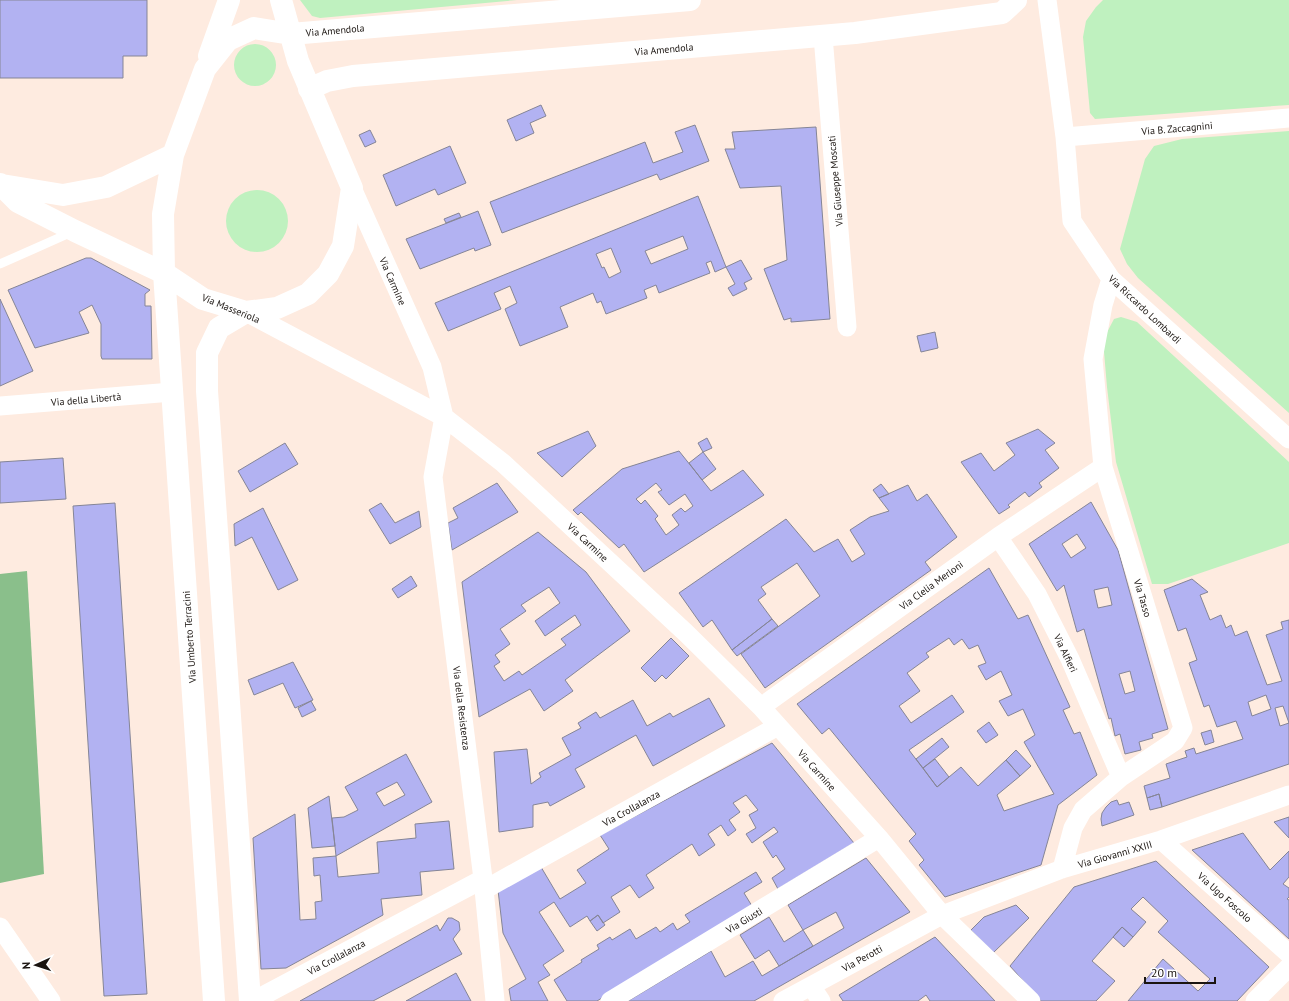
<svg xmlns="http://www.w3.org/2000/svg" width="1289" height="1001" viewBox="0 0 1289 1001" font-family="'PT Sans',sans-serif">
  <rect width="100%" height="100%" fill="#feebe0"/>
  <path fill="#bff1bf" d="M300,0H517L320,18L312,16Z
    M1103,0H1289V105L1095,119L1090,113L1083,37L1086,21L1096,7Z
    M234 65a21 21 0 1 1 42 0a21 21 0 1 1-42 0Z
    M1289,131V413L1138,278L1127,264L1120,249L1145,159L1154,146L1182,139Z
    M226 221a31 31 0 1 1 62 0a31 31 0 1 1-62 0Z
    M1121,317L1137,322L1289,462V543L1168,584H1152L1116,462L1107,387L1103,340L1114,319Z"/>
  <path fill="#8abf8b" d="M27,571L44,874L0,883V574Z"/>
  <path fill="#b2b2f2" stroke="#858596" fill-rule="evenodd" d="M0,0H147V56H123V78H0Z
    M541,105L546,116L530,123L534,133L516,141L507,120Z
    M695,125L709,161L660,180L657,174L502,233L490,202L645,142L653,163L683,152L675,132Z
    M816,127L830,319L791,322V318L784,320L764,269L787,260L781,186L740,188L725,149H735L732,132Z
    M370,130L376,142L365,147L359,135Z
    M450,146L466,183L438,195L435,189L396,206L383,175Z
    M698,196L726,267L715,272L711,261L706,263L710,273L659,293L656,285L644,290L647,298L606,314L601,301L597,303L593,293L560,307L568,327L520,346L505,309L517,303L510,286L494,293L501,309L448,331L435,303ZM683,236L688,249L651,264L645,251ZM611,248L621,272L609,278L604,267L602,268L596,254Z
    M478,211L491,245L475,251L474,248L420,269L406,239Z
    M459,213L461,217L446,223L444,219Z
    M86,258H91L150,290L145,294V306H151L152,359H102L101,356V324L92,305L79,312L89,333L35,348L8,290Z
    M741,260L752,279L744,283L747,289L733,296L728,288L735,284L726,267Z
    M0,299L33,371L0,386Z
    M935,332L938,348L921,352L917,336Z
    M1038,429L1055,443L1045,450L1059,468L1039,483L1042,487L1029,497L1025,492L1008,505L1010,507L999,514L961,462L981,453L994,471L1015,455L1006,443Z
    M588,431L596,446L562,477L537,453Z
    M707,438L712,448L703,452L698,443Z
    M285,443L298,464L250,492L238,471Z
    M679,451L711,491L743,470L764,495L644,572L624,544L619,548L581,512L578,515L573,510L622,469ZM656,483L662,490L658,492L669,505L685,494L693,506L685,512L681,508L672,515L679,525L666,535L655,519L658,516L645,500L641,504L636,499Z
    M703,452L716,469L702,480L689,463Z
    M63,458L66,499L0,503V462Z
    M497,483L518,512L452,550L448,523L458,518L453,508Z
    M881,484L889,494L879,498L873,490Z
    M908,485L917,501L927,494L957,537L925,562L931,570L765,688L741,654L820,596L797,563L761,587L766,594L758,600L772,619L732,650L712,620L703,627L679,593L786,519L814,552L838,539L852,562L865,554L850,530L870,517L889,511L879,498Z
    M1091,502L1118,550L1168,729L1152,734L1153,738L1139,742L1141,750L1125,754L1120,734L1115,736L1111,718L1109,719L1084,629L1077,632L1064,585L1057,591L1029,544ZM1077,534L1086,548L1071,558L1062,544ZM1108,587L1112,605L1098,608L1094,590ZM1130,671L1135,691L1125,694L1119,674Z
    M115,503L147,994L104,996L73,506Z
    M381,503L395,523L419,511L421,527L390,544L369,510Z
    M263,508L298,580L278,590L252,537L235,546L234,524Z
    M538,532L586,572L630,631L565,680L573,691L544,711L530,689L479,717L462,582ZM549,587L560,603L535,621L545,636L575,615L581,625L561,639L566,645L522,675L519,671L504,681L494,666L500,662L495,655L510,644L500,629L526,611L521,605Z
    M989,568L1018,619L1028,615L1070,707L1063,710L1074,734L1080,732L1097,775L1058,805L1041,865L945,897L919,865L924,860L909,841L916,834L829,728L822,734L797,704ZM949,638L954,645L962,639L969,649L978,645L986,663L978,666L986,680L1001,671L1012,695L999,701L1008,716L1023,709L1035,735L1024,742L1054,794L1004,811L997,795L1020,776L1006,760L978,786L961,767L937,787L909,750L964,712L952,695L911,723L899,706L920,691L907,673L929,657L926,653Z
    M411,576L417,586L398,598L392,589Z
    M1192,579L1208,592L1200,595L1210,620L1221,615L1226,628L1231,625L1235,636L1247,631L1267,685L1282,681L1266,635L1283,629L1281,622L1289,620V723L1283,706L1275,708L1280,726L1289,723V764L1162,807L1159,794L1147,798L1144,786L1170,778L1166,764L1187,757L1185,751L1194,748L1196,754L1243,739L1236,721L1217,727L1209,705L1204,707L1189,663L1197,660L1186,628L1178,631L1164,590ZM1266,695L1271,709L1252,716L1248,702Z
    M772,619L778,626L737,656L732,650Z
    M671,638L689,656L666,679L662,675L655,682L641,668Z
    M293,662L313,700L295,708L283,683L254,695L248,680Z
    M709,698L725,726L653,766L636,735L575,769L585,787L550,806L548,802L533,805V827L499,832L494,752L527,749L531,784L541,777L539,773L571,755L562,738L581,728L578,723L596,712L600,718L633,700L647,726L670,713L673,717Z
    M311,701L316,710L302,717L298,708Z
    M989,722L998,735L986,743L977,731Z
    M1211,730L1214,742L1205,745L1201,733Z
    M942,738L949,747L923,768L916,759Z
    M772,743L854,843L778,889L772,878L785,869L776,855L773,858L763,842L778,832L774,827L752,843L746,834L756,828L749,815L758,810L746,795L733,803L740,812L729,820L736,830L728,836L721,825L708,834L715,845L699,856L692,844L646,875L654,888L639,898L630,885L611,897L620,912L603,923L598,915L590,921L587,916L570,927L554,902L539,912L564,951L543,965L550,975L538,982L548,1001H511L509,989L526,979L503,933L498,890L541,867L560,899L586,883L577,870L609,849L600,835Z
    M1016,750L1031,766L1020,776L1006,760Z
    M406,754L432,802L336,856L332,818L344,817L358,810L345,787ZM397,782L405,795L384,806L376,793Z
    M935,759L949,777L937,787L923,768Z
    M1159,794L1162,807L1150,810L1147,798Z
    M329,796L335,846L312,848L308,808Z
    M1117,800L1119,805L1129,802L1134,815L1102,826L1101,819L1102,813L1106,807L1111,802Z
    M295,814L300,920L316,919L315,902L322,901L320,875L314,876L313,858L336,856L338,877L379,873L377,842L416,838L415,824L449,821L454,869L420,872L422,895L381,899L383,915L286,968L261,969L253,838Z
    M1289,817V838L1274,822Z
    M1243,833L1270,870L1289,851V877L1283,884L1289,888V897L1287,899L1289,900V939L1192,850Z
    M866,858L910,912L754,1001H628L711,951L725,977L753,961L762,976L844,928L836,912L803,930L788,905Z
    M1156,861L1269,967L1237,1001H1128L1163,959L1198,991L1210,979L1158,932L1168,921L1143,897L1131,909L1146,922L1133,937L1122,927L1092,961L1115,981L1096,1001H1041L1010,966L1074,887Z
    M756,872L762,882L744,893L752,906L597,1001H567L554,980L582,962L581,960L599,949L597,945L610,937L612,940L630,929L636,939L656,927L660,932L673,923L677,930L690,922L685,915Z
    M1016,905L1029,918L993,953L971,930L984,917Z
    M598,915L605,925L597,931L590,921Z
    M769,917L784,942L803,930L813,946L779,966L769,950L755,959L740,935Z
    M448,918H452L459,922L460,930L453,939L462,954L373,1001H300L437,925L440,931Z
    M1122,927L1133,937L1124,947L1113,937Z
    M935,937L995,1001H930L926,995L918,1001H843L839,995Z
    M456,973L471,1001H406Z"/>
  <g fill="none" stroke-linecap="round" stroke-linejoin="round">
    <path stroke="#fff" stroke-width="9" d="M0,264L72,232"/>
    <path stroke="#fff" stroke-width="19" d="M1047,0L1065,137L1072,221L1111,279L1289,439
      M823,36L847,327
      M1065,137L1289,118
      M352,188L432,367L444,417L433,477L483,879L495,1001
      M246,312L444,417L503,463L686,633L761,707L879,838L942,915L1031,1001
      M0,406L172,392
      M998,537L1037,594L1070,659L1121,777
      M761,707L998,537L1103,467
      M1161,840L1289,954
      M1062,869L1073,828L1083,810L1121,777L1175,741L1183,728L1103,467L1093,359L1103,305L1111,279
      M484,890L778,726
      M0,927L51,1001
      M811,986L821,1001
      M253,1001L483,879
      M610,1001L879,838
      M783,1001L942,915L1062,869L1161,840L1289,795
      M1255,1001L1289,967"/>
    <path stroke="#fff" stroke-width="22" d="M209,56L229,0
      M309,89L327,81L353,76L855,33L1002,13L1016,0
      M0,184L18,202L75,231L164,273L203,299L246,312L277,308L308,294L328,274L343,246L352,188L298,61L281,0
      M2,185L63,195L106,187L173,155
      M246,312L219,328L207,353V391L211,446L250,1001
      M214,1001L164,273L163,214L173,155L205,69L228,40L254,28L291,34L690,0"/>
  </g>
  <g text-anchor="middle" stroke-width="4" stroke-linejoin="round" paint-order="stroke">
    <g font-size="10" fill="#1a1410" stroke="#fff">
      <text transform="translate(335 30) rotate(-5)" y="4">Via Amendola</text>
      <text transform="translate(664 49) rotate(-5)" y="4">Via Amendola</text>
      <text transform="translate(1177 128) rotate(-5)" y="4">Via B. Zaccagnini</text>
      <text transform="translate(835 181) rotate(-95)" y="4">Via Giuseppe Moscati</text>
      <text transform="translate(393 281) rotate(66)" y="4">Via Carmine</text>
      <text transform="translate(231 308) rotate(22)" y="4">Via Masseriola</text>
      <text transform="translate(1145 309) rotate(43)" y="4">Via Riccardo Lombardi</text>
      <text transform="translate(86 399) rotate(-5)" y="4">Via della Libertà</text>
      <text transform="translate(588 542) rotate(43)" y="4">Via Carmine</text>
      <text transform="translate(931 585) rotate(-36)" y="4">Via Clelia Merloni</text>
      <text transform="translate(1143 598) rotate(73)" y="4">Via Tasso</text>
      <text transform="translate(189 637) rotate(-94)" y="4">Via Umberto Terracini</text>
      <text transform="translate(1066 653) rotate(64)" y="4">Via Alfieri</text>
      <text transform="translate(462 708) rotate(83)" y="4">Via della Resistenza</text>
      <text transform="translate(817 770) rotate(48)" y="4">Via Carmine</text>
      <text transform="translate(631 808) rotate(-29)" y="4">Via Crollalanza</text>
      <text transform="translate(1115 854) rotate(-16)" y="4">Via Giovanni XXIII</text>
      <text transform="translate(1225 897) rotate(42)" y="4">Via Ugo Foscolo</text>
      <text transform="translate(744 920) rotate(-31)" y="4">Via Giusti</text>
      <text transform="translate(336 957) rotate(-28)" y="4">Via Crollalanza</text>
      <text transform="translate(862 958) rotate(-29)" y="4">Via Perotti</text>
    </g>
  </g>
  <g transform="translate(36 965) rotate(267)" stroke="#ffffff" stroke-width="3" paint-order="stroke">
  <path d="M0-3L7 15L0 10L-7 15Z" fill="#1a1410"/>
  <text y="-6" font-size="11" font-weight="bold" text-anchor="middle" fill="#1a1410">N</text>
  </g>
  <path d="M1145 977v6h70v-6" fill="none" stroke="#1a1410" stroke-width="2"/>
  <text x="1151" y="977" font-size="12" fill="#1a1410" stroke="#ffffff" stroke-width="3" paint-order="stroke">20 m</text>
</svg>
